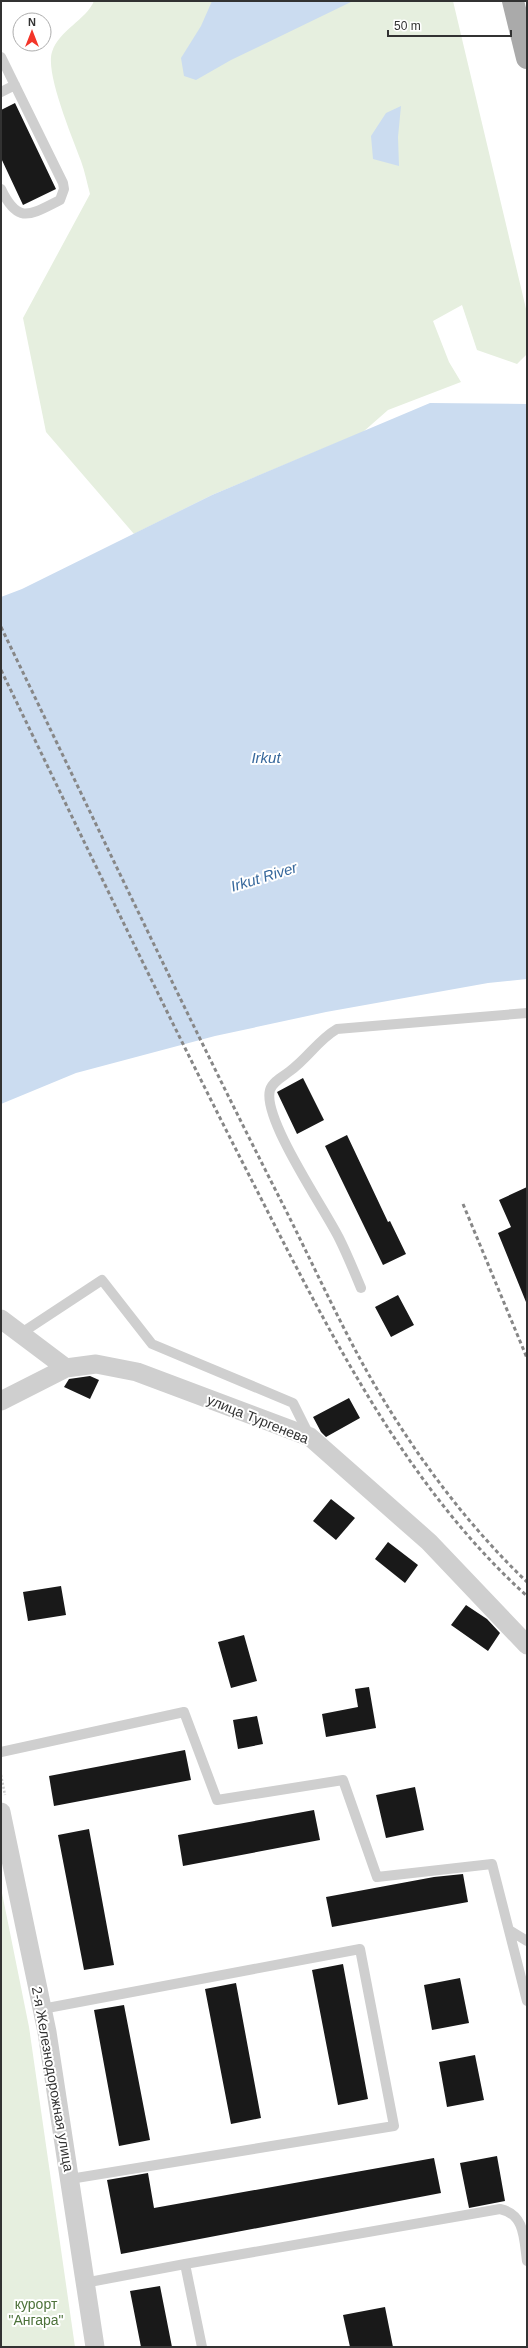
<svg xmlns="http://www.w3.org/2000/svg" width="528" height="2348" viewBox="0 0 528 2348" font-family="Arial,sans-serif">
  <rect width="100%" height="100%" fill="#fff"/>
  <path fill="#e6efdf" d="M94,1H453L527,313V354L517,364L477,350L462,305L433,321L449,362L461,382L388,410L363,432L212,495L134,534L46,432L23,318L90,194C87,183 85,172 81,161C73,139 45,73 52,52C59,30 86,20 94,1Z
    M1,1888L29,2027L75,2347H1Z"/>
  <path fill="#cbdcf0" d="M212,1H353L231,60L196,80L184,76L181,58L201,26Z
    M401,106L398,137L399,166L373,159L371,136L386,113Z
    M430,403L527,404V979L488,983L326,1012L215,1036L76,1073L1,1104V597L22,589L212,495Z"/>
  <path fill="#191919" d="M15,103L56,189L23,205L1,158V110Z
    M303,1078L324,1120L297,1134L277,1092Z
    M347,1135L388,1222L390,1221L406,1254L383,1265L325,1146Z
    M527,1187V1302H526L498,1233L511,1227L499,1200Z
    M398,1295L414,1325L391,1337L375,1307Z
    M90,1376L99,1380L90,1399L64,1387L69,1379Z
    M349,1398L360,1418L326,1437L321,1432L313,1417Z
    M331,1499L355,1518L336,1540L313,1521Z
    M388,1542L418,1565L405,1583L375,1559Z
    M61,1586L66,1615L28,1621L23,1592Z
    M466,1605L487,1619L500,1633L488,1651L451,1625Z
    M244,1635L257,1681L231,1688L218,1642Z
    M369,1687L376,1728L326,1737L322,1714L358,1707L355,1689Z
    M257,1716L263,1744L238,1749L233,1720Z
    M185,1750L191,1780L54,1806L49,1776Z
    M415,1787L424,1830L386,1838L376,1795Z
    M314,1810L320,1840L183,1866L178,1835Z
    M89,1829L114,1965L84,1970L58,1835Z
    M463,1874L468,1902L332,1927L326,1897L434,1877Z
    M343,1964L368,2099L338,2105L312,1970Z
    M460,1978L469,2023L432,2030L424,1985Z
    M236,1983L261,2118L231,2124L205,1989Z
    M124,2005L150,2140L119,2146L94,2010Z
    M475,2055L484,2100L447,2107L439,2062Z
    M497,2156L505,2201L469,2208L460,2163Z
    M434,2158L441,2193L121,2254L107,2180L148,2173L154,2208Z
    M160,2286L172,2347H141L130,2291Z
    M385,2307L393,2347H350L343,2315Z"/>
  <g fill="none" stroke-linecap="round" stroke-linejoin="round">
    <path stroke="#cfcfcf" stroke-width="2.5" stroke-dasharray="2 2" stroke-linecap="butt" d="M1,1775L5,1795"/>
    <path stroke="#cfcfcf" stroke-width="10" d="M1,57L63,183L64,189L60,200C30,215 18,225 1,189
      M1,92L15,85
      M361,1288C354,1271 347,1254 339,1238C324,1208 262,1118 270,1090C273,1081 284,1076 290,1071C308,1058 318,1040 337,1029L527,1013
      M20,1334L102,1280L152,1344L293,1403L310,1437
      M1,1752L184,1712L217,1800L343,1780L377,1877L492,1864L527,2001
      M509,1930L527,1941
      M42,2009L360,1949L394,2126L70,2179
      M185,2264L500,2209C525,2214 524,2239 527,2261
      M84,2283L185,2264L202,2347"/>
    <path stroke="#cfcfcf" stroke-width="19" d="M1,1319L66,1368
      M1,1401L66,1368L96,1364L137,1372L310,1437L429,1542L527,1645
      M1,1812L47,2032L95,2347"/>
    <path stroke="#aaa" stroke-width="22" d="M513,1L527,58"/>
    <path stroke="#878787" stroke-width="3" stroke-dasharray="4 3" stroke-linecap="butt" d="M1,627C92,815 181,1004 276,1191C306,1249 333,1310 365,1368C408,1445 463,1521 527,1582
      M1,670C83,839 164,1009 250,1177C326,1325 402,1483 527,1596
      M463,1204L527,1358"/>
  </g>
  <g text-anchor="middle" stroke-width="4" stroke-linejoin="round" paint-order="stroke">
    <g font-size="14" fill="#323232" stroke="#fff">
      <text transform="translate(258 1419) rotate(22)" y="5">улица Тургенева</text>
      <text transform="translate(53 2079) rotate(80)" y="5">2-я Железнодорожная улица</text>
    </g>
    <g font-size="14" fill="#4d723a" stroke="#fff">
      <text x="36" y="2309">курорт<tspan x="36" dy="16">"Ангара"</tspan></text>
    </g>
    <g font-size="15" font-style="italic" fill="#37689c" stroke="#fff">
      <text x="266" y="763">Irkut</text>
      <text transform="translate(264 877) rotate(-17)" y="5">Irkut River</text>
    </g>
  </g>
  <rect width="528" height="2348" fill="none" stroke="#323232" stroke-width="4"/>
  <g transform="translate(32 32)"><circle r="19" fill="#ffffff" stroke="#adadad"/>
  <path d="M0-3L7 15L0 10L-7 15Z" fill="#f33529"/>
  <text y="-6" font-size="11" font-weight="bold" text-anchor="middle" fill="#323232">N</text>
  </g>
  <path d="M388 30v6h123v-6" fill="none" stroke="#323232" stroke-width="2"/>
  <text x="394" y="30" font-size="12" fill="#323232" stroke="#ffffff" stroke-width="3" paint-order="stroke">50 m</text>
</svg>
